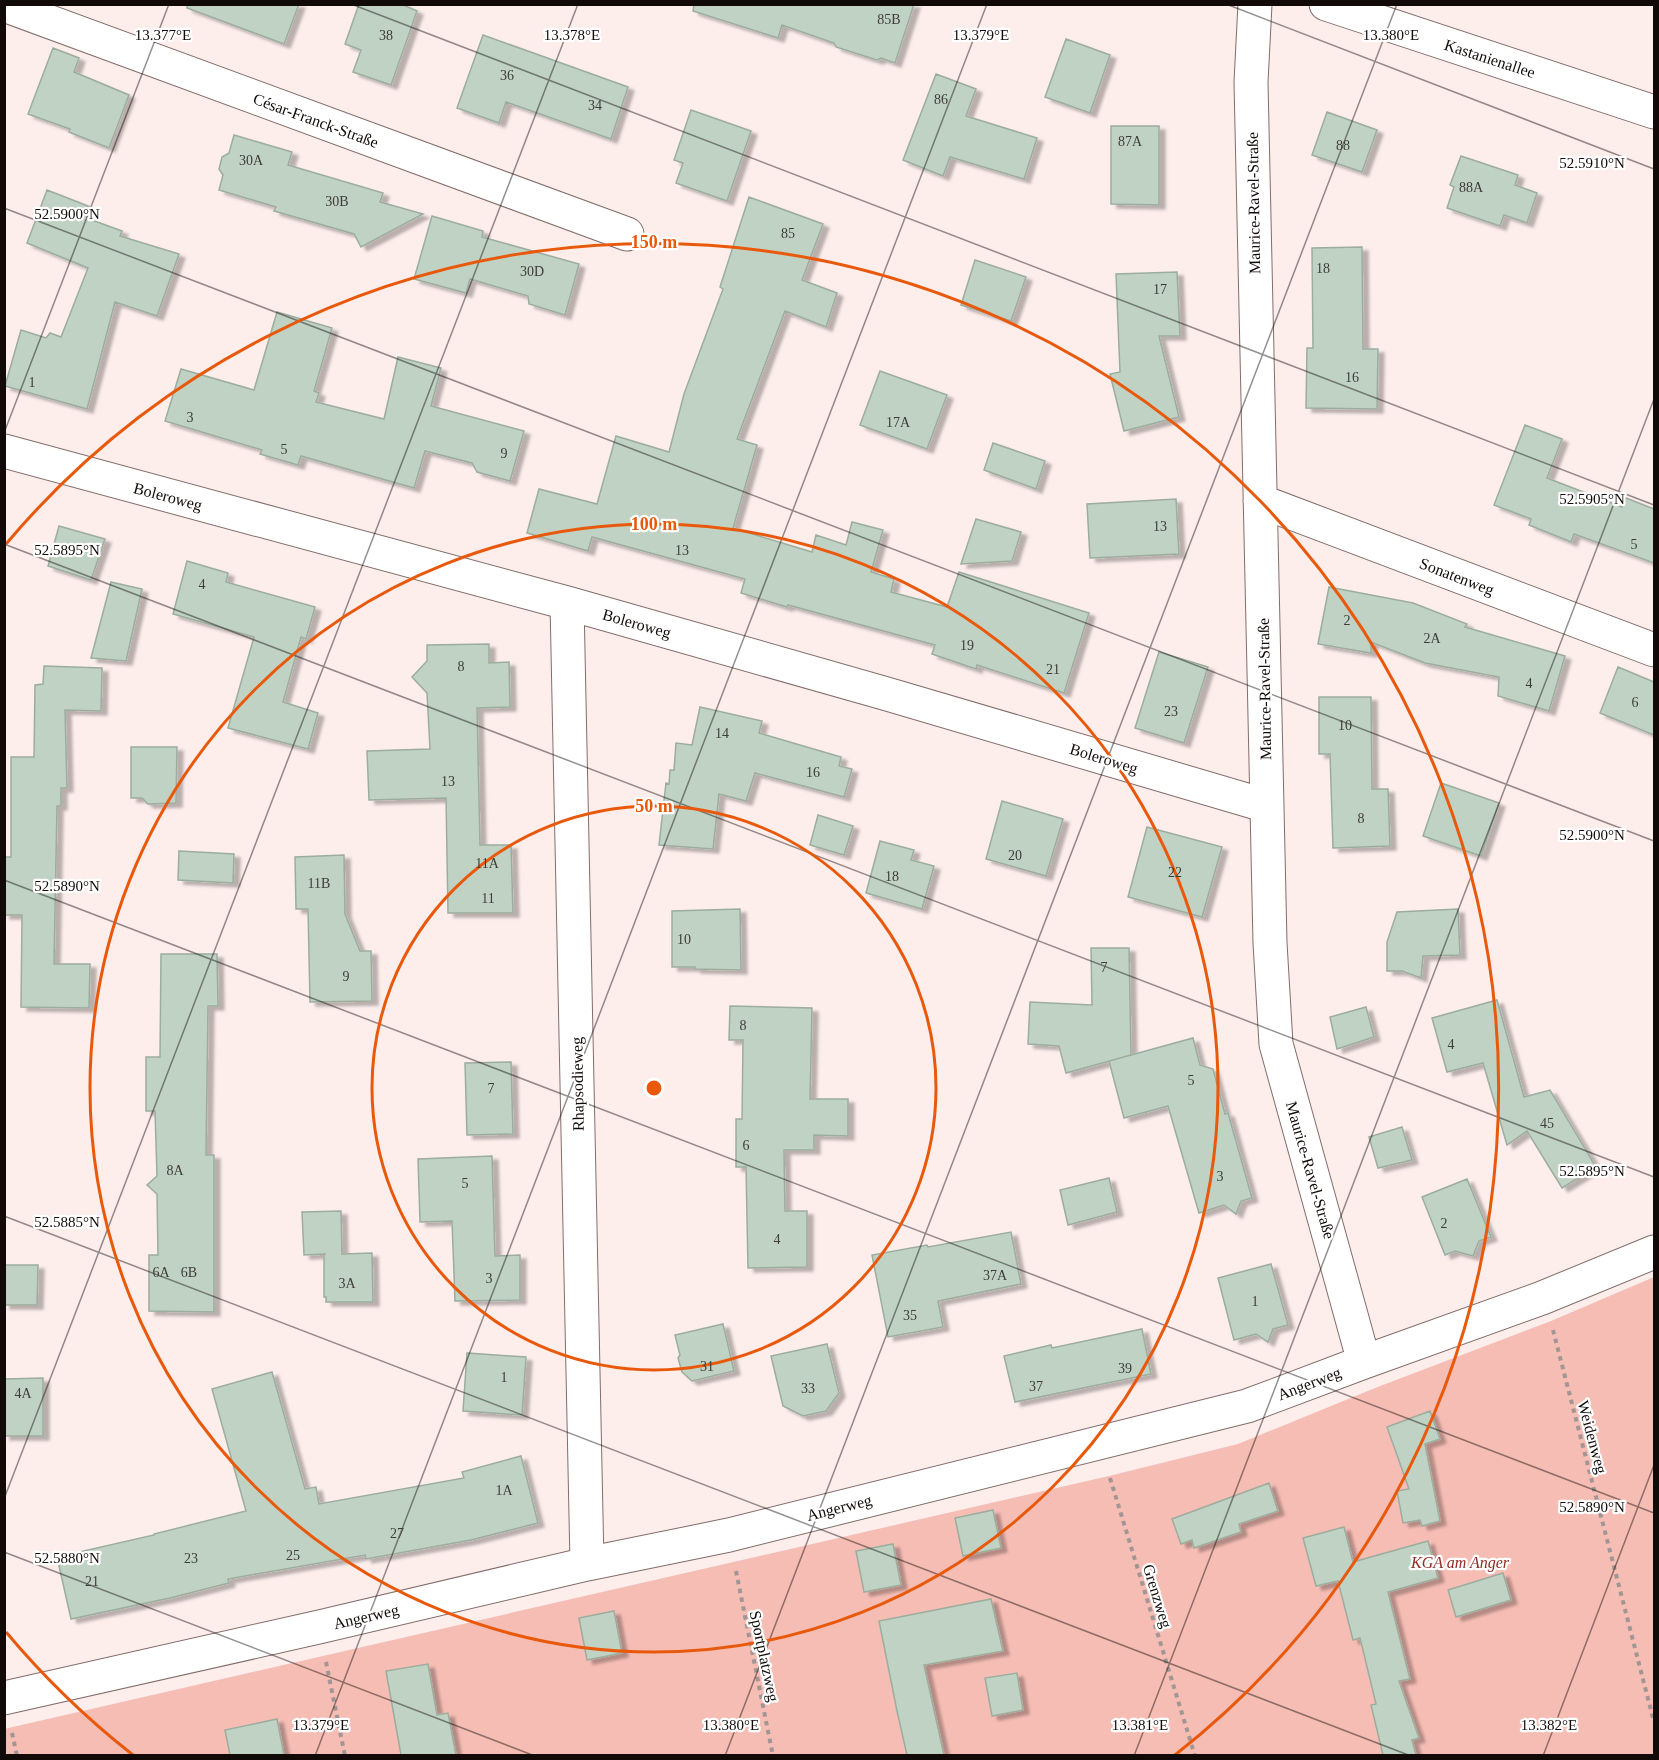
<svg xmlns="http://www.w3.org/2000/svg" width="1659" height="1760" viewBox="0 0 1659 1760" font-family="'Times New Roman',serif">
  <defs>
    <filter id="shadow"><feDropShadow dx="6" dy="4" stdDeviation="1.5" flood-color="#0004"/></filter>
  </defs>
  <rect width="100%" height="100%" fill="#fdeeec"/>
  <path fill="#f6bdb5" d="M1654,1277V1755L5,1756L4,1729L1109,1476L1238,1444L1375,1388L1551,1321Z"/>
  <path fill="#c0d2c3" stroke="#9cad9e" stroke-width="1.5" filter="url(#shadow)" d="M187,4H299L284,44L187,8Z
    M359,4H401L417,11L391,85L353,72L361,50L345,44Z
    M694,4H914L895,63L881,58L877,60L836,47L834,43L782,25L778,38L693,11Z
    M483,35L628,87L611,139L506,102L499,123L457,108Z
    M1066,39L1110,55L1090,113L1045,97Z
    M53,48L79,58L74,72L129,95L109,148L69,132L70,129L28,114Z
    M936,74L976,89L966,116L1037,138L1024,179L950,157L943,176L903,160Z
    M691,110L751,131L727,201L676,183L683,163L674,160Z
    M1327,112L1377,130L1362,172L1312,155Z
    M1111,126H1159V205L1111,204Z
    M234,135L292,152L288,165L383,193L380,202L423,214L361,247L354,234L274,211L276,207L219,190L223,175L219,169L222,157L229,153Z
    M1461,156L1518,175L1515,185L1537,193L1527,223L1504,215L1500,226L1447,208L1454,187L1450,185Z
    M47,190L93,208L89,219L122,231L120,236L179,254L157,316L115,302L87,409L5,386L21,330L46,338L50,333L61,337L88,268L27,243Z
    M749,197L823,224L802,280L837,293L826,327L785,311L737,439L757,445L733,528L812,552L816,535L846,545L852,522L883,530L871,572L894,579L891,592L947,607L959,572L1089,613L1064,693L977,665L976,669L932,654L935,645L788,605L787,607L741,593L745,579L592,537L588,551L527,533L539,489L597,504L616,436L669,452L684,394L723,289L720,287Z
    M432,216L483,231L482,237L579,264L565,315L529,304L528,296L470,279L466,293L414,279Z
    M1362,247L1363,349H1378L1377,409L1306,408L1307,348H1313L1312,248Z
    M975,260L1026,277L1011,321L961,305Z
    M1177,272L1180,336H1159L1179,417L1124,431L1110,374L1120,372L1116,274Z
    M277,312L332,328L314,391L319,393L316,402L384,419L398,357L441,368L431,406L524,431L510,481L477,472L472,463L425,451L414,488L301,456L298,465L260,454L262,450L165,421L181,369L254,390Z
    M880,371L947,395L927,449L860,425Z
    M1525,425L1562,439L1547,478L1622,507L1626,498L1654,509V563L1574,534L1571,542L1529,525L1531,519L1494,505Z
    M993,443L1045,461L1036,489L984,470Z
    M1176,499L1179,554L1090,558L1087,504Z
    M976,519L1021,532L1012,561L961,564Z
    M59,526L105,539L91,580L48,566Z
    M187,561L228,573L226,582L315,607L306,639L301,637L283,702L318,713L308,749L228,728L254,637L173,614Z
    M111,582L142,589L126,661L91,658Z
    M1329,587L1413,603L1467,624L1465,627L1565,656L1549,711L1498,696L1499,677L1425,663L1371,642V653L1318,644Z
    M489,644V663L509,662L510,707L477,708L480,845H511L513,913H448L446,798L369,800L367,751L430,749L427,693L412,677L427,661V645Z
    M1159,652L1208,667L1184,743L1135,728Z
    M44,666L102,668L101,711L65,710L67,788H61V806H57L54,964H90L89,1008L21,1007L22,915H4V857H11V757H34L35,685L43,684Z
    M1618,667L1654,682V735L1600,713Z
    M1319,697H1371L1372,789H1388L1390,846L1333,848L1330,754H1319Z
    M700,707L762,721L759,733L841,757L839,766L852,769L844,797L755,773L746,801L719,794L713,849L659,845L666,783L669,784L670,770H674L676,743L692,745Z
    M131,747H177L176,803L148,804L142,798H131Z
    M1441,783L1499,803L1481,856L1423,836Z
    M1002,801L1063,819L1046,876L986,859Z
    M818,815L853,826L844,855L810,845Z
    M1147,827L1222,847L1202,917L1128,897Z
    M880,841L914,850L911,860L934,866L922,909L866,893Z
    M179,851L234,854L233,883L178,880Z
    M344,855L345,914L360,951H371L372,1001L310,1002L308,909H296L295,857Z
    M740,909L741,970L695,969V967H672V911Z
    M1458,909L1460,955L1423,956L1421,978L1402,971H1387V942L1397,912Z
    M1091,948H1129L1131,1055L1066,1073L1059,1046L1028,1044L1030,1002L1092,1005Z
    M161,954H217L218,1006H208L206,1155H214V1312L149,1311V1255H158L157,1194L147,1185L157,1176L155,1111H146V1057H160Z
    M1497,1000L1524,1097L1550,1090L1596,1167L1562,1188L1527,1131L1507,1145L1483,1063L1447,1072L1432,1018Z
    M730,1006L812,1008L810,1099H848V1136L814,1135V1150H784L785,1211H807V1267L748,1268L746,1167H736V1119H742L743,1040H729Z
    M1366,1007L1374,1037L1337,1049L1330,1017Z
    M1193,1038L1200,1065L1213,1069L1225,1114L1228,1113L1252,1198L1241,1201L1236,1214L1224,1205L1199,1213L1168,1106L1124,1118L1109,1061Z
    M511,1062L513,1134L467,1135L465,1063Z
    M1402,1127L1412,1160L1378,1168L1369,1137Z
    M492,1156L495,1256L520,1255V1300L455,1301L452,1221L420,1222L418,1159Z
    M1109,1178L1117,1212L1068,1225L1060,1190Z
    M1467,1179L1491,1237L1479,1241L1473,1256L1455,1251L1445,1255L1422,1197Z
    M341,1211L342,1254L372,1253L373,1302H326V1297H324V1254H326L304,1255L302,1212Z
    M1011,1232L1021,1284L938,1301L943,1327L888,1337L872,1255L927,1245L928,1247Z
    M1271,1264L1288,1325L1273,1329L1268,1342L1256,1334L1234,1340L1218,1278Z
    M4,1265H38L37,1305H4Z
    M723,1324L734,1371L692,1381L682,1372L678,1358L680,1355L675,1335Z
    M1142,1329L1151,1374L1015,1402L1004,1356L1051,1345L1052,1348Z
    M827,1344L839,1393L826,1411L803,1416L783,1406L771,1356Z
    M467,1353L526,1357L522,1415L463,1411Z
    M272,1372L305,1489L316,1487L319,1504L464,1478L462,1472L521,1456L538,1523L471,1540L366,1559L365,1555L228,1579L229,1583L170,1598L71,1619L57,1557L154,1535V1534L246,1511L212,1389Z
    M43,1378V1436H4V1379Z
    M1430,1411L1440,1439L1425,1444L1440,1521L1422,1526L1420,1520L1403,1523L1397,1491L1409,1489L1387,1427Z
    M1269,1483L1278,1511L1239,1524L1241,1532L1194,1548L1192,1540L1181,1544L1172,1519Z
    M993,1510L1001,1548L963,1556L955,1518Z
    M1344,1527L1353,1562L1428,1541L1438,1578L1388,1592L1410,1679L1399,1681L1419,1738L1412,1740L1416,1755H1383L1371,1705L1376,1704L1360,1638L1353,1640L1338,1581L1316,1586L1303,1538Z
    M893,1544L901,1585L864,1592L856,1551Z
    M1503,1573L1511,1600L1456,1617L1448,1590Z
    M991,1599L1003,1651L924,1665L944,1755H907L897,1711L879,1621Z
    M614,1611L622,1653L587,1660L579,1618Z
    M428,1664L437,1715L448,1713L456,1755H401L386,1671Z
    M1017,1673L1023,1710L992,1716L985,1678Z
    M277,1719L284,1755H230L225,1730Z"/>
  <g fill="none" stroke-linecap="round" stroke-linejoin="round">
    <defs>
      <path id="minor" d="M1255,4L1251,82L1270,943L1276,1044L1364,1362
        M1326,4L1654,112
        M4,5L627,234
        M4,451L567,603L887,694L1267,806
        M1260,501L1654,650
        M567,603L587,1564
        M4,1698L319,1627L587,1564L729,1535L1247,1406L1364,1362L1542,1298L1654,1252"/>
    </defs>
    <use href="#minor" stroke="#836d6a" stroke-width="35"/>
    <path stroke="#a29694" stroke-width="4" stroke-dasharray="4.5 4.5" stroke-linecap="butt" d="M1553,1330L1654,1722
      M1110,1478L1195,1756
      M736,1571L773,1756
      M326,1662L345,1756
      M12,1733L17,1756"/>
    <use href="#minor" stroke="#fff" stroke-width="33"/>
  </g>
  <path fill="none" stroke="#120a09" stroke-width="1.5" stroke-opacity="0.45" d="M351,4L1654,505M1226,4L1654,169M4,208L1654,841M4,433L169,4M4,544L1654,1177M4,880L1654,1513M4,1216L1411,1756M4,1499L578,4M4,1552L535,1756M315,1756L987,4M725,1756L1397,4M1134,1756L1654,399M1543,1756L1654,1465"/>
  <g fill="none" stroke="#e8590c" stroke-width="3">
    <circle cx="654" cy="1088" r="282"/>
    <circle cx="654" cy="1088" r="564"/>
    <path d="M133 1755A846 846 0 0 1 6 1632M6 544A846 846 0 1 1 1175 1755"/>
  </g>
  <g text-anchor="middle" stroke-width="4.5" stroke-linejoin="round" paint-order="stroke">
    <g font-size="14" fill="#3e3c38">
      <text x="889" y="24">85B</text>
      <text x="386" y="40">38</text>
      <text x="507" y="80">36</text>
      <text x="941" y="104">86</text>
      <text x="595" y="110">34</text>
      <text x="1130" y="146">87A</text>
      <text x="1343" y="150">88</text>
      <text x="251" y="165">30A</text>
      <text x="1471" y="192">88A</text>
      <text x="337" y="206">30B</text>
      <text x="788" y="238">85</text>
      <text x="1323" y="273">18</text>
      <text x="532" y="276">30D</text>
      <text x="1160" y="294">17</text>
      <text x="1352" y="382">16</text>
      <text x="32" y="387">1</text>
      <text x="190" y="422">3</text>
      <text x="898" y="427">17A</text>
      <text x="284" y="454">5</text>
      <text x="504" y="458">9</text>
      <text x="1160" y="531">13</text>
      <text x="1634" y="549">5</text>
      <text x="682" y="555">13</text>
      <text x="202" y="589">4</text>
      <text x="1347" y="625">2</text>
      <text x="1432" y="643">2A</text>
      <text x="967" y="650">19</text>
      <text x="461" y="671">8</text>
      <text x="1053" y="674">21</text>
      <text x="1529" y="688">4</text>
      <text x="1635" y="707">6</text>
      <text x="1171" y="716">23</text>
      <text x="1345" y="730">10</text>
      <text x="722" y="738">14</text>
      <text x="813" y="777">16</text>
      <text x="448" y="786">13</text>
      <text x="1361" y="823">8</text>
      <text x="1015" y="860">20</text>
      <text x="487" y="868">11A</text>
      <text x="1175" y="877">22</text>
      <text x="892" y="881">18</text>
      <text x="319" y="888">11B</text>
      <text x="488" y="903">11</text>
      <text x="684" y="944">10</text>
      <text x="1104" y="972">7</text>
      <text x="346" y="981">9</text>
      <text x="743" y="1030">8</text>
      <text x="1451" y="1049">4</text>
      <text x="1191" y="1085">5</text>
      <text x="491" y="1093">7</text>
      <text x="1547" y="1128">45</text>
      <text x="746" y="1150">6</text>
      <text x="175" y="1175">8A</text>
      <text x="1220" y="1181">3</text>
      <text x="465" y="1188">5</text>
      <text x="1444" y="1228">2</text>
      <text x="777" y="1244">4</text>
      <text x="161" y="1277">6A</text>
      <text x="189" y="1277">6B</text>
      <text x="995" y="1280">37A</text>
      <text x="489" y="1283">3</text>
      <text x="347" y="1288">3A</text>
      <text x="1255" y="1306">1</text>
      <text x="910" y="1320">35</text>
      <text x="707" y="1371">31</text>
      <text x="1125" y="1373">39</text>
      <text x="504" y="1382">1</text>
      <text x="1036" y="1391">37</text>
      <text x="808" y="1393">33</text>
      <text x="23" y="1398">4A</text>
      <text x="504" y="1495">1A</text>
      <text x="397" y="1538">27</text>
      <text x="293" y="1560">25</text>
      <text x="191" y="1563">23</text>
      <text x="92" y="1586">21</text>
    </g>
    <g font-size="16" fill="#120a09" stroke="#fff">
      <text transform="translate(1490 58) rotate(18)" y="6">Kastanienallee</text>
      <text transform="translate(316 120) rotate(20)" y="6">César-Franck-Straße</text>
      <text transform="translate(1253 203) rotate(-91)" y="6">Maurice-Ravel-Straße</text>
      <text transform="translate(168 496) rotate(15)" y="6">Boleroweg</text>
      <text transform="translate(1457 576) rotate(21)" y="6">Sonatenweg</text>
      <text transform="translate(637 623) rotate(16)" y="6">Boleroweg</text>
      <text transform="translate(1264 689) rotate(-91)" y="6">Maurice-Ravel-Straße</text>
      <text transform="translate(1104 758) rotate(17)" y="6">Boleroweg</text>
      <text transform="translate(577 1084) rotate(-91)" y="6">Rhapsodieweg</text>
      <text transform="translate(1311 1170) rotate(74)" y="6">Maurice-Ravel-Straße</text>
      <text transform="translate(1309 1383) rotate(-21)" y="6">Angerweg</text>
      <text transform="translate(1593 1437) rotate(75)" y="6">Weidenweg</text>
      <text transform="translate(839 1507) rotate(-14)" y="6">Angerweg</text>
      <text transform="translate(1158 1596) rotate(73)" y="6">Grenzweg</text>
      <text transform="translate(366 1616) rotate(-13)" y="6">Angerweg</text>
      <text transform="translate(765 1656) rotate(78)" y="6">Sportplatzweg</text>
    </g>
    <g font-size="16" font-style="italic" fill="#932924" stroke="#fff">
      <text x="1460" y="1568">KGA am Anger</text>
    </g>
  </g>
  <g font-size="15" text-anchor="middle" fill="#120a09" stroke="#fff" stroke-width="4.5" stroke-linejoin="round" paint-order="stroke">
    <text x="163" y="40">13.377°E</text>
    <text x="572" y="40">13.378°E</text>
    <text x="981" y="40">13.379°E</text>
    <text x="1391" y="40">13.380°E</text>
    <text x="1592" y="168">52.5910°N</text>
    <text x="67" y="219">52.5900°N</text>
    <text x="1592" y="504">52.5905°N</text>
    <text x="67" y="555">52.5895°N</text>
    <text x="1592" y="840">52.5900°N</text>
    <text x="67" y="891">52.5890°N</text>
    <text x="1592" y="1176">52.5895°N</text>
    <text x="67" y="1227">52.5885°N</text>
    <text x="1592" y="1512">52.5890°N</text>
    <text x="67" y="1563">52.5880°N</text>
    <text x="321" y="1730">13.379°E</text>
    <text x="731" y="1730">13.380°E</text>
    <text x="1140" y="1730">13.381°E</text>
    <text x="1549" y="1730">13.382°E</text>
  </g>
  <circle cx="654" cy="1088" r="9" fill="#e8590c" stroke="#fff" stroke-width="3"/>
  <g font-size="18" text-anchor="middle" font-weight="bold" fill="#e8590c" stroke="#fff" stroke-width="4.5" stroke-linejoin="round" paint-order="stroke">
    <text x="654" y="248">150 m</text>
    <text x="654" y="530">100 m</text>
    <text x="654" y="812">50 m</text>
  </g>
  <rect width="1659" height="1760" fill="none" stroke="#120a09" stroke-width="12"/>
</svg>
